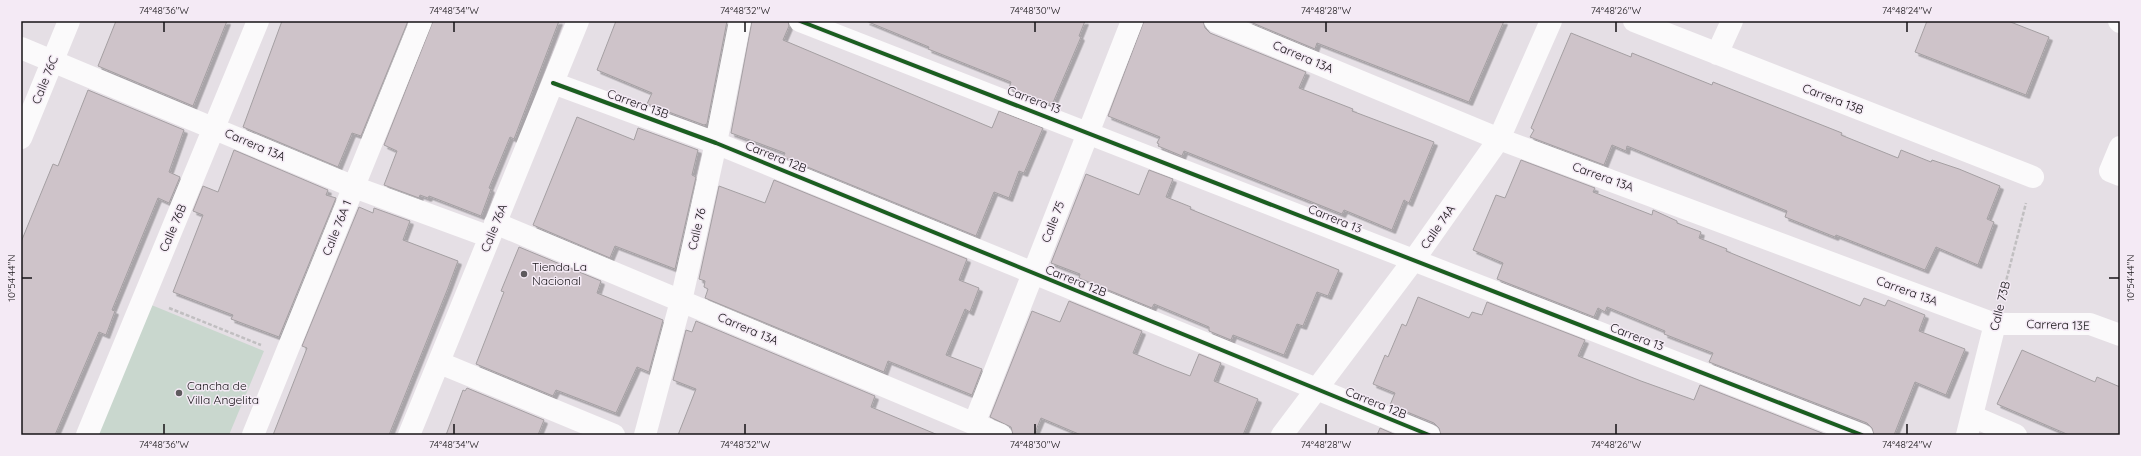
<svg xmlns="http://www.w3.org/2000/svg" width="2141" height="456" viewBox="0 0 2141 456" font-family="Quicksand,sans-serif">
  <defs>
    <filter id="shadow"><feDropShadow dx="3.5" dy="3.5" stdDeviation="0" flood-color="#0004"/></filter>
  </defs>
  <rect width="100%" height="100%" fill="#e5dfe5"/>
  <path fill="#c9d7ce" d="M149,304L264,351L229,435H95Z"/>
  <path fill="#cec3c9" stroke="#a49fa2" filter="url(#shadow)" d="M116,21H227L193,106L98,66Z
    M282,21H408L361,136L352,133L338,167L243,127Z
    M433,21H559L514,139L510,137L489,188L491,189L481,216L429,196L428,198L420,195L419,198L384,185L397,151L384,145Z
    M616,21H727L707,124L704,125L647,104L652,93L597,70Z
    M752,21H788L789,26L783,40L992,128L999,111L1043,128L1024,173L1019,171L1009,198L994,192L976,236L783,157L785,153L731,133Z
    M866,21H1085L1079,36L1081,37L1052,105L1009,88L1011,82L928,49L929,47Z
    M1144,21H1203L1205,28L1210,33L1306,72L1299,88L1353,109L1352,111L1434,142L1409,203L1404,200L1392,230L1344,210L1342,214L1184,151L1182,156L1158,146L1159,144L1157,143L1160,137L1108,116Z
    M1248,21H1504L1469,102L1317,43L1315,49Z
    M1927,21H2008L2049,37L2026,95L1915,52Z
    M1571,33L1631,57L1632,53L1712,85L1713,82L1842,133L1841,135L1898,158L1901,150L1931,162L1932,160L1959,169L2000,186L1987,219L1994,222L1978,265L1936,247L1925,270L1836,235L1835,237L1785,217L1787,211L1627,146L1626,151L1612,145L1604,165L1530,137L1534,130L1531,128Z
    M88,90L184,130L169,172L180,177L169,203L158,198L112,310L115,311L106,335L99,332L55,435H21V242L53,164L58,166Z
    M577,117L634,140L638,128L698,150L692,175L696,177L675,269L615,246L610,258L533,225Z
    M234,150L328,190L326,195L336,198L279,337L231,319L233,315L173,292L203,215L193,211L203,186L218,192Z
    M1521,160L1595,188L1593,192L1652,215L1653,210L1677,221V223L1701,232L1699,238L1727,249L1726,251L1860,306L1864,298L1885,306L1888,300L1925,315L1919,331L1965,349L1946,395L1915,382L1894,435H1874L1872,428L1867,423L1709,362L1713,353L1664,334L1665,331L1607,307L1605,312L1598,308L1594,317L1497,279L1503,263L1473,250L1496,195L1505,198Z
    M1149,170L1173,179L1166,197L1191,207L1190,209L1339,270L1328,296L1317,292L1303,326L1297,324L1284,355L1233,335L1231,340L1209,331V327L1154,304L1152,308L1079,278L1080,274L1051,263L1086,174L1139,195Z
    M774,180L967,259L959,280L979,288L970,312L965,309L946,355L982,369L972,395L888,361L884,372L705,298L708,289L704,287L705,281L699,279L719,186L765,203Z
    M359,207L373,213L374,208L410,221L403,240L458,261L448,288L389,435H273L307,348L302,346Z
    M519,247L601,281L597,293L663,320L649,372L637,367L616,413L556,390L553,396L476,364L504,292L501,291Z
    M1418,297L1469,318L1472,312L1482,315L1487,302L1585,340L1578,356L1641,381L1694,400L1700,385L1827,435H1441L1439,428L1434,423L1390,405L1395,393L1373,384L1385,355L1388,357L1402,324L1406,326Z
    M1069,301L1142,331L1133,353L1164,366L1190,376L1199,354L1221,363L1214,381L1258,399L1243,435H1081L1041,418L1034,435H1013L1011,427L990,417L1032,311L1060,322Z
    M696,321L875,396L871,407L938,435H678L696,389L673,380L686,330L692,332Z
    M2022,350L2095,382L2097,377L2120,387V435H2069L1997,404Z
    M467,388L544,420L538,435H446L463,390L465,391Z
    M1380,428L1396,435H1377Z"/>
  <g fill="none" stroke-linecap="round" stroke-linejoin="round">
    <path stroke="#c1bfc1" stroke-width="2.5" stroke-dasharray="4 2" stroke-linecap="butt" d="M2002,297L2026,203
      M169,308L261,345"/>
    <path stroke="#fbfafb" stroke-width="22" d="M800,21C1155,157 1508,298 1862,435
      M1215,21L1499,139L1995,324H2090L2120,335
      M1634,21L2033,177
      M2119,21L2120,22
      M21,48L354,187L490,237
      M1717,54L1732,21
      M553,83L716,143L1429,435
      M21,138L69,21
      M2120,147L2110,171L2120,175
      M495,223L1001,435
      M440,363L614,435
      M1972,416L2016,435
      M974,424L1132,21
      M87,435L258,21
      M253,435L421,21
      M409,435L578,21
      M645,435L681,301L716,143L740,21
      M1282,435L1413,261L1499,139L1551,21
      M1967,435L1995,324"/>
    <defs>
      <path id="cycleway" d="M800,21C1155,157 1508,298 1862,435
        M553,83L716,143L1429,435"/>
    </defs>
    <use href="#cycleway" stroke="#f4eaf5" stroke-width="6"/>
    <use href="#cycleway" stroke="#1b5e20" stroke-width="4"/>
  </g>
  <path fill="none" stroke="#161316" stroke-width="1.5" d="M164,22V32M454,22V32M745,22V32M1035,22V32M1326,22V32M1616,22V32M1907,22V32M22,278H32M2109,278H2119M164,424V434M454,424V434M745,424V434M1035,424V434M1326,424V434M1616,424V434M1907,424V434"/>
  <g fill="#5e5a5e" stroke="#f4eaf5" stroke-width="1.5">
    <circle cx="524" cy="274" r="4"/>
    <circle cx="179" cy="393" r="4"/>
  </g>
  <g text-anchor="middle" stroke-width="3" stroke-linejoin="round" paint-order="stroke">
    <g font-size="12" fill="#161316" stroke="#f4eaf5">
      <text transform="translate(1303 57) rotate(23)" y="4">Carrera 13A</text>
      <text transform="translate(45 80) rotate(-68)" y="4">Calle 76C</text>
      <text transform="translate(1833 99) rotate(21)" y="4">Carrera 13B</text>
      <text transform="translate(1034 100) rotate(21)" y="4">Carrera 13</text>
      <text transform="translate(638 104) rotate(20)" y="4">Carrera 13B</text>
      <text transform="translate(255 145) rotate(23)" y="4">Carrera 13A</text>
      <text transform="translate(776 157) rotate(22)" y="4">Carrera 12B</text>
      <text transform="translate(1603 177) rotate(20)" y="4">Carrera 13A</text>
      <text transform="translate(1335 219) rotate(22)" y="4">Carrera 13</text>
      <text transform="translate(1053 222) rotate(-69)" y="4">Calle 75</text>
      <text transform="translate(1438 227) rotate(-55)" y="4">Calle 74A</text>
      <text transform="translate(173 228) rotate(-67)" y="4">Calle 76B</text>
      <text transform="translate(337 228) rotate(-68)" y="4">Calle 76A 1</text>
      <text transform="translate(494 228) rotate(-68)" y="4">Calle 76A</text>
      <text transform="translate(697 229) rotate(-77)" y="4">Calle 76</text>
      <text transform="translate(1076 281) rotate(22)" y="4">Carrera 12B</text>
      <text transform="translate(1907 291) rotate(20)" y="4">Carrera 13A</text>
      <text transform="translate(2000 306) rotate(-76)" y="4">Calle 73B</text>
      <text transform="translate(2058 325) rotate(2)" y="4">Carrera 13E</text>
      <text transform="translate(748 329) rotate(23)" y="4">Carrera 13A</text>
      <text transform="translate(1637 337) rotate(21)" y="4">Carrera 13</text>
      <text transform="translate(1376 403) rotate(22)" y="4">Carrera 12B</text>
    </g>
    <g font-size="12" fill="#161316" stroke="#f4eaf5" text-anchor="start">
      <text x="532" y="271">Tienda La<tspan x="532" dy="14">Nacional</tspan></text>
      <text x="187" y="390">Cancha de<tspan x="187" dy="14">Villa Angelita</tspan></text>
    </g>
  </g>
  <rect width="2141" height="456" fill="none" stroke="#f4eaf5" stroke-width="44"/>
  <rect x="22" y="22" width="2097" height="412" fill="none" stroke="#161316" stroke-width="1.5"/>
  <g font-size="10" text-anchor="middle" fill="#161316">
    <text x="164" y="14">74°48'36"W</text>
    <text x="454" y="14">74°48'34"W</text>
    <text x="745" y="14">74°48'32"W</text>
    <text x="1035" y="14">74°48'30"W</text>
    <text x="1326" y="14">74°48'28"W</text>
    <text x="1616" y="14">74°48'26"W</text>
    <text x="1907" y="14">74°48'24"W</text>
    <text transform="translate(11 278) rotate(-90)" y="4">10°54'44"N</text>
    <text transform="translate(2130 278) rotate(-90)" y="4">10°54'44"N</text>
    <text x="164" y="448">74°48'36"W</text>
    <text x="454" y="448">74°48'34"W</text>
    <text x="745" y="448">74°48'32"W</text>
    <text x="1035" y="448">74°48'30"W</text>
    <text x="1326" y="448">74°48'28"W</text>
    <text x="1616" y="448">74°48'26"W</text>
    <text x="1907" y="448">74°48'24"W</text>
  </g>
</svg>
